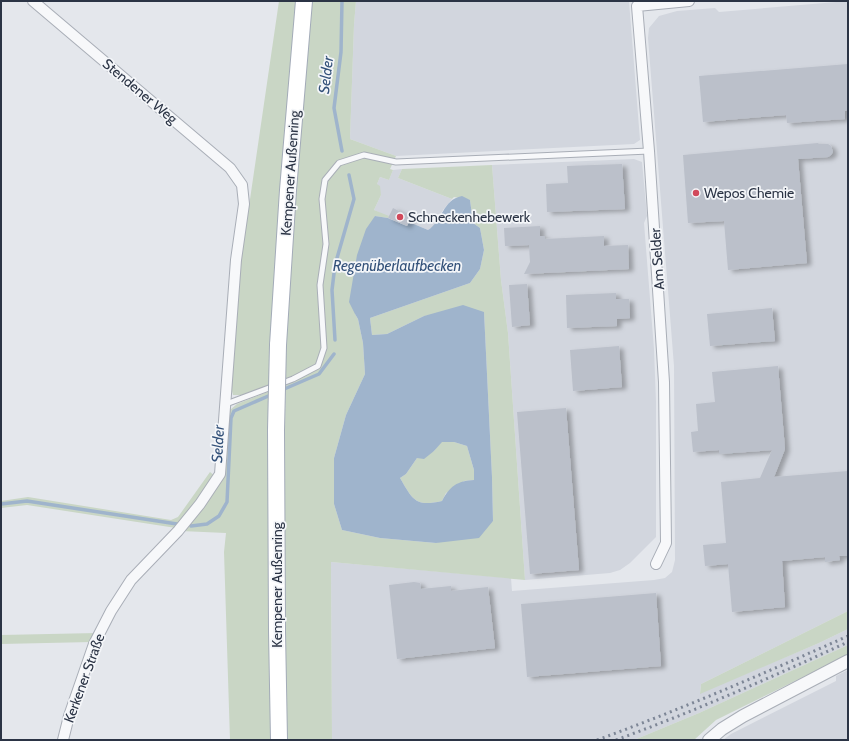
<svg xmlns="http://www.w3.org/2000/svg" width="849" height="741" viewBox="0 0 849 741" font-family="Cabin,sans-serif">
  <defs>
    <filter id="shadow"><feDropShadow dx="4.5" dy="2.5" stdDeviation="2" flood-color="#0004"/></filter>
  </defs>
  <rect width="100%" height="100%" fill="#e4e7ec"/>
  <path fill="#d2d6de" d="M356,1H629L640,140L634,144L396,156L350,139L354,25Z
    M848,1V611L701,684L700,693L819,643L848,629V645L699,713L634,740H332L331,562L511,578L512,591L654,580L665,578L672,572L675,560L674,366L648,38L649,28L659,16L677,11L715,8L719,12Z
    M634,159L642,162L647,216L644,223L654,349L656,402V537L630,563L620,570L610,573L525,580L508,333L501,280L492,165Z
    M402,169L398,178L452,199L443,210L434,226L428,230L409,222L407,226L374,210L381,195L377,184L380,177L389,180L393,170Z
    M848,670V740H723L731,734L836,681V676Z"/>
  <path fill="#c9d6c5" d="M279,1H299L270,384L245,395H233L230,383L241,261Z
    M311,1H356L354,25L350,139L396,156L390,169L393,170L389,180L380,177L377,184L380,186L381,195L374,210L389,216L388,218L375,216L355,314L358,319L363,343L365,374L346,415L334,458V504L342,530L380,538L436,543L493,521L492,477L484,312L424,316L387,334L372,335L370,318L470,283L480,269L484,250L480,228L473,223L470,200L454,197L452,199L398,178L402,169L492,165L501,280L508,333L525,580L331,562L332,740H287L283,590L286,346L298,147Z
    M270,391L268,423L272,740H230L224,552L226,533L181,531L216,486L227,418L230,410L237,404Z
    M441,442H454L467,446L474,470V480L464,481L446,493L442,501C415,507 413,500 400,478L406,474L417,458L434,451Z
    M210,472L215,476L176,528L27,505L1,508V501L28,497L171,520L178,517Z
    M848,611V629L819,643L700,694L701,684Z
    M97,633L92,642L1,644V635Z
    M848,645V655L716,720L694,740H634L699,713Z"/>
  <path fill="#9fb4cc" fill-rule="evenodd" d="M462,196L470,200L473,223L480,228L484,250L480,269L470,283L370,318L372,335L387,334L424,316L463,305L484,312L492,477L493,521L479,538L436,543L380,538L342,530L334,504V458L346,415L365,374L363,343L358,319L355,314L349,302L357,255L366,229L375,216L388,218L407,226L409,222L428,230C443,221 442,200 462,196ZM442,442H454L467,446L474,470V480C457,481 450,486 442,501C415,507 413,500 400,478L406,474L417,458L424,459L434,451Z"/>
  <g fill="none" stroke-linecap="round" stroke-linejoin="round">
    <path stroke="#9fb4cc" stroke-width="3.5" d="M342,1L341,52L334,108L342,151
      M335,340L332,290L335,265L354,199L349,175
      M282,390L319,374L334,354
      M1,504L27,501L177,524
      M191,526L207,524L219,516L227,502L231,418L234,411L273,394"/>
  </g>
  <path fill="#bbc0ca" filter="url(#shadow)" d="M848,64V110L845,111V119L787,123L786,115L703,122L699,76Z
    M818,143L819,144H828L831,146L833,152L831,155L828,157L798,159L807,263L728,270L724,221L688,223L683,155Z
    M622,164L625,209L547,212L546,184L568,183L567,166Z
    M393,208L411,217L407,226L388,218Z
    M540,226V236H545V239L604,236V246L628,245L629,269L524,274L530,262L529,245L505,246L504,228Z
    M527,284L530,325L512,327L509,285Z
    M616,293V299H629L630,318L617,319V326L567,328L566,295Z
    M772,308L775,341L710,346L707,314Z
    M619,346L622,387L573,391L570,350Z
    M778,366L785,449L774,477L848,471V556H839L840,560L825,562V557L782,561L785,607L732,612L728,564L705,566L703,545L726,543L721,482L760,478L772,450L719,454V450L693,452L691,432L698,431L696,404L715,402L712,372Z
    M566,408L579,570L530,574L517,412Z
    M414,582L420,583L421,589L451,586V591L488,587L495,648L397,659L389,585Z
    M656,593L661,666L527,677L521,604Z"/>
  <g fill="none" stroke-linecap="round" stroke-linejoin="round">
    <defs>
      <path id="service" d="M226,404L293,379L318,366L324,348L320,285L326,244L322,199L325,180L339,163L364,155L396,162L649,151"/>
      <path id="minor" d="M33,1L230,168L242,185L244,204L236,260L220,474L200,504L178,531L131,580L111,611L94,644L69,716L63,740
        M656,564L666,543L664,382L649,151L637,6L689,1"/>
      <path id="tertiary" d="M709,740L722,729L743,716L848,661"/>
      <path id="primary" d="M278,345L288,190L304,1
        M276,430L277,631L279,740"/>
    </defs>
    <use href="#service" stroke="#a9aeb7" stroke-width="7"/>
    <use href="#minor" stroke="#a9aeb7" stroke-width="12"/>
    <use href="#tertiary" stroke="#a9aeb7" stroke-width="14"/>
    <use href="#primary" stroke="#a3abb8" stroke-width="18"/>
    <use href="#service" stroke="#f7f8fa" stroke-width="5"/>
    <use href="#minor" stroke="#f7f8fa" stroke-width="10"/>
    <use href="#tertiary" stroke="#f7f8fa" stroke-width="12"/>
    <use href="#primary" stroke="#fff" stroke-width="16"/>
    <path stroke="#7d8696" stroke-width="3" stroke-dasharray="2 4" stroke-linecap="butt" d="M597,740C682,709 765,673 848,636
      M616,740C695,711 772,677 848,642"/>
    <defs>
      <path id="primary-bridge" d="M276,430L278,345"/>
    </defs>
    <use href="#primary-bridge" stroke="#a3abb8" stroke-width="18" stroke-linecap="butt"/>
    <use href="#primary-bridge" stroke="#fff" stroke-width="16"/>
  </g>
  <g fill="#d1495b" stroke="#f4f6f9" stroke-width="1.5">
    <circle cx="696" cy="193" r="4"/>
    <circle cx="400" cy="217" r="4"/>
  </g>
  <g text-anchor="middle" stroke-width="3.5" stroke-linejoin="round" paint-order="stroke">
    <g font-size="14" fill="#2b3445" stroke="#f4f6f9">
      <text transform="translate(140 91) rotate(40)" y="5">Stendener Weg</text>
      <text transform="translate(290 173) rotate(-86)" y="5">Kempener Außenring</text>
      <text transform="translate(657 259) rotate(-94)" y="5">Am Selder</text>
      <text transform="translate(277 585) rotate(-90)" y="5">Kempener Außenring</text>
      <text transform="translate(84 678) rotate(-70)" y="5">Kerkener Straße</text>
    </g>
    <g font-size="14" fill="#2b3445" stroke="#f4f6f9" text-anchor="start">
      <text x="704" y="198">Wepos Chemie</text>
      <text x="408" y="222">Schneckenhebewerk</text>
    </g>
    <g font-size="15" font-style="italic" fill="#34527a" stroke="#f4f6f9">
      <text transform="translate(326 75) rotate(-83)" y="5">Selder</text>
      <text x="397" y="271">Regenüberlaufbecken</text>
      <text transform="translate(218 444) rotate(-87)" y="5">Selder</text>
    </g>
  </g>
  <rect width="849" height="741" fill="none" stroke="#2b3445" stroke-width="4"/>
</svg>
